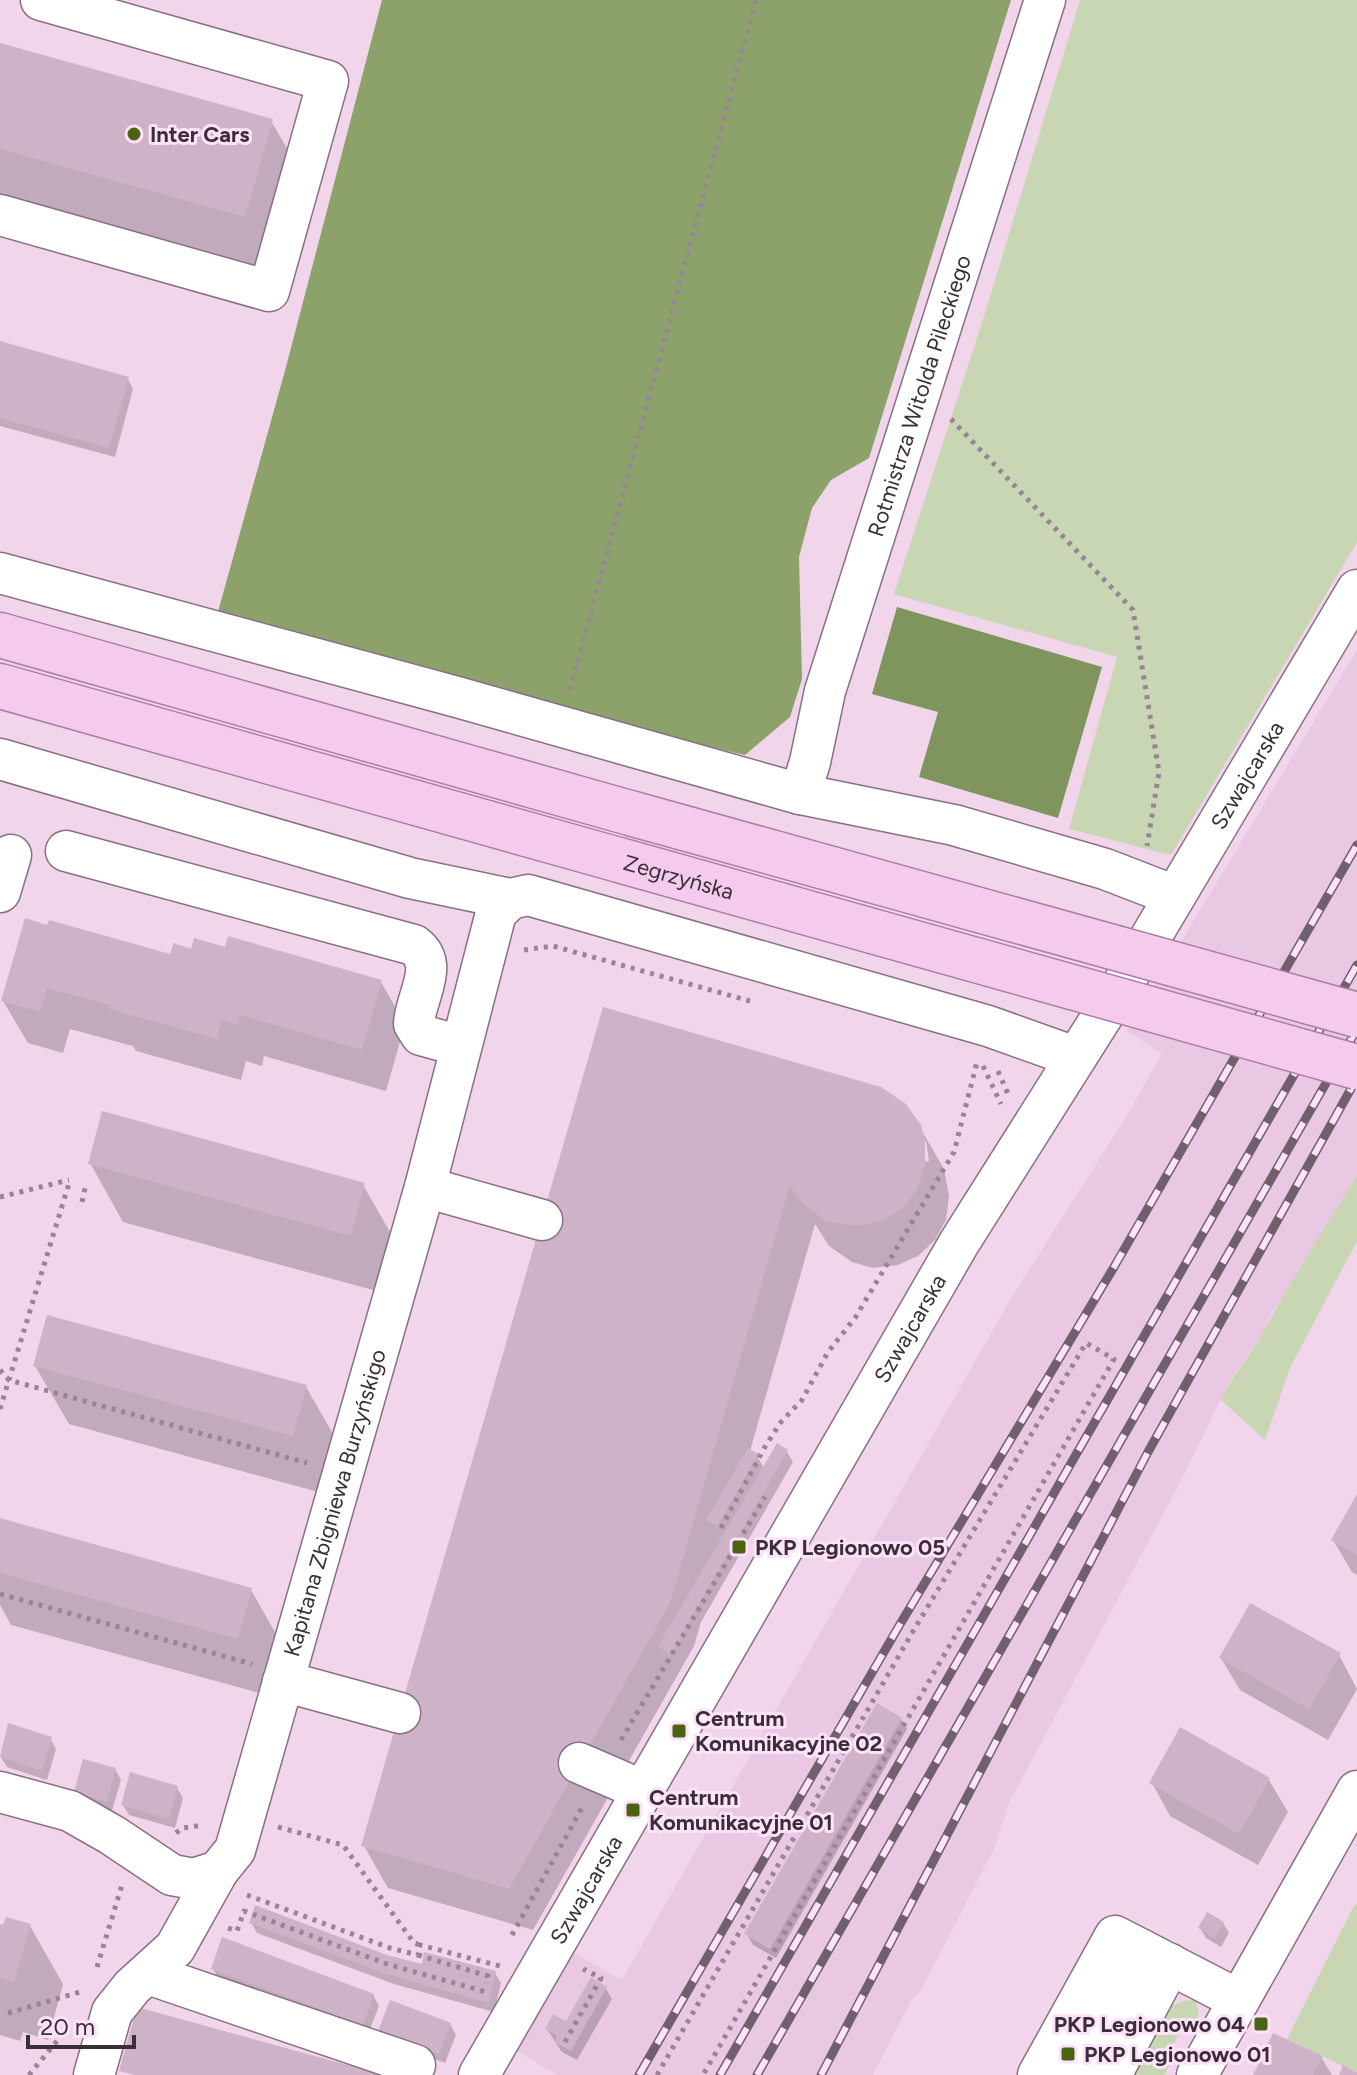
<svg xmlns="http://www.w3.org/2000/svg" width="1357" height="2075" viewBox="0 0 1357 2075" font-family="Figtree,sans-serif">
  <rect width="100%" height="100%" fill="#f1d5eb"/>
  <path fill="#e9c8e3" d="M1357,650V1176L1302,1269L1272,1313L1260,1337L1230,1381L1176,1490L1009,1803L995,1847L920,1992L911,2001L873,2075H558L513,2049L570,1951L622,1980L1013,1295L1126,1117L1162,1054L1127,1031Z"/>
  <path fill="#c8d6b3" d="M1080,0H1357V542L1171,855L1069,829L1117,657L894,594L986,310Z
    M1357,1176V1241L1290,1368L1265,1440L1221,1400C1231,1377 1248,1359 1260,1337C1291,1282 1324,1228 1357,1176Z
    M1355,1904L1357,1905V2073L1287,2039Z
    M1195,2000L1199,2013L1188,2035L1181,2031L1166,2057L1172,2062L1164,2075H1126L1166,2008L1184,2001Z"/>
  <path fill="#8da26b" d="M382,0H1011L869,458L831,480L812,508L799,557L802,679L790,717L745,755L570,715L216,619L286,367Z"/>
  <path fill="#80955e" d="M897,607L1102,667L1058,818L919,777L938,712L872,694Z"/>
  <path fill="#0003" fill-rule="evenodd" d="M0,45L271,121L305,179L278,275L0,198Z
    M0,343L127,378L133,389L115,457L0,426Z
    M26,921L172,957L192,951L381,982L405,1024L386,1091L264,1056L262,1066L246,1061L241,1080L136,1051L133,1046L70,1029L63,1053L28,1043L3,1001Z
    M604,1010L919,1126L944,1169L949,1196L946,1220L935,1240L918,1256L898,1265L873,1268L852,1262L829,1246L815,1224L750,1451L757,1456L764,1468L787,1452L793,1462L701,1622L694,1646L533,1930L388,1888L364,1846ZM921,1141H926L929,1161L926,1162Z
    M90,1163L363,1185L397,1244L384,1293L123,1222Z
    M35,1366L306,1387L340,1446L326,1494L69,1424Z
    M1357,1498V1575L1352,1572L1333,1540Z
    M0,1520L251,1590L284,1648L271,1696L11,1625L0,1605Z
    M1339,1655L1357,1689L1328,1740L1240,1690L1221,1658Z
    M901,1719L907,1729L776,1958L753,1945L747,1934Z
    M50,1738L56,1749L47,1780L7,1767L1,1757Z
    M115,1769L121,1780L112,1811L82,1802L76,1792Z
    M1269,1780L1288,1812L1258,1865L1170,1816L1152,1783Z
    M177,1788L183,1798L175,1828L129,1815L123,1805Z
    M251,1922L423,1966L495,1973L501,1983L494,2012L394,1984L257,1933Z
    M1223,1923L1229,1933L1221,1947L1206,1938L1200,1928Z
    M0,1926H30L63,1984L48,2040L23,2032L20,2041L0,2035Z
    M213,1969L373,1995L379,2006L368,2034L219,1979Z
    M606,1989L612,1999L577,2060L562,2052L547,2029L567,2023Z
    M450,2024L456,2035L445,2063L386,2041L380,2031Z
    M1321,2057L1332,2075H1255Z"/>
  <path fill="#ceb3c8" d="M0,43L273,119L245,217L0,149Z
    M0,341L129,377L109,448L0,418Z
    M25,918L47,925L49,920L170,954L174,943L191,949L194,938L225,947L228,936L382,980L362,1050L240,1015L238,1025L222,1020L217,1039L109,1009L110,1005L47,988L40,1012L1,1001Z
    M603,1007L881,1087L906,1104L921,1125L925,1139V1165L918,1188L904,1207L885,1220L857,1226L826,1221L802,1203L790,1185L670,1603L509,1889L361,1846Z
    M102,1111L365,1183L351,1236L88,1164Z
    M47,1315L307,1385L293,1436L33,1366Z
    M777,1443L788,1450L670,1655L658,1646Z
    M748,1448L759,1454L717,1526L706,1520Z
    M1357,1494V1555L1331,1540Z
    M0,1518L252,1588L238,1639L0,1573Z
    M1250,1603L1341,1653L1309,1709L1219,1658Z
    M877,1703L902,1718L770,1949L744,1934Z
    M8,1723L52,1737L42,1771L0,1757Z
    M1180,1727L1270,1778L1239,1834L1149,1783Z
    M83,1759L116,1768L107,1802L74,1792Z
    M130,1772L178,1786L169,1819L121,1805Z
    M255,1905L387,1955L422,1964L424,1952L496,1971L489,2003L386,1974L249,1923Z
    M1207,1912L1224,1922L1215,1938L1198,1928Z
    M6,1917L31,1924L14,1982L0,1978V1924L3,1925Z
    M222,1937L374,1994L363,2025L211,1969Z
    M591,1977L607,1987L571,2051L554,2042L557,2036L545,2029L553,2014L566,2021Z
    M390,2000L451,2023L439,2054L378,2031Z
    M137,2007L369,2071L379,2075H135L119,2071Z
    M1273,2033L1323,2056L1313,2075H1253Z
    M1343,2065L1357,2073V2075H1339Z"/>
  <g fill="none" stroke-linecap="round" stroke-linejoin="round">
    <defs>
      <g id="minor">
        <path d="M0,215L269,291L328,81L41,0"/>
        <path d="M0,573L457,697L800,794L954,825L1105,869L1175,896"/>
        <path d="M0,759L410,878L510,899L528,895L988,1026L1075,1057"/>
        <path id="s1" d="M800,794L810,762L825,691L1045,0"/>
        <path d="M66,851L414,945C441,965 415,997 414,1024L421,1035L461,1046"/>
        <path d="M0,892L11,855"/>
        <path d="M425,1187L542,1220"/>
        <path d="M283,1681L400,1713"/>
        <path d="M579,1763L644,1791"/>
        <path d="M0,1792L70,1811L112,1835L172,1875L194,1879L218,1871"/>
        <path d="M148,1974L415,2065"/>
        <path id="s2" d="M94,2075L112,2012L132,1987L175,1948L218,1871L235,1850L425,1187L496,913L510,899"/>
        <path id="s3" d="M479,2075L959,1243L1127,977L1357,590"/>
        <path d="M1038,2075L1115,1936L1239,2000"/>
        <path d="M1075,2075L1142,1950"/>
        <path d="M1111,2075L1170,1964"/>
        <path d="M1197,2075L1357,1791"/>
      </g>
      <path id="major" d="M0,635L630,813
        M0,686L619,860"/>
    </defs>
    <use href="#minor" stroke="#897084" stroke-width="43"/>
    <use href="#major" stroke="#ae7ea5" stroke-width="47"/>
    <path stroke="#988494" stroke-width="5" stroke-dasharray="4 6" stroke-linecap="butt" d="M951,419L1133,610L1159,772L1147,846
      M570,690L756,0
      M524,950L553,946L750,1001
      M983,1066L1001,1104
      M998,1071L1008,1094
      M0,1197L69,1180
      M82,1202L86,1184
      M0,1370L9,1380L307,1463
      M0,1409L70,1180
      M721,1528L766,1445L781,1422L802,1400L828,1352L855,1318L954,1152L977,1062
      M0,1594L252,1664
      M621,1740L765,1497
      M278,1827L343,1845L414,1943L420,1945
      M176,1833L182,1828L204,1825
      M247,1895L390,1948L418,1955L420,1945L500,1966
      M228,1928L237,1931L244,1911L387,1964L486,1992
      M512,1935L584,1804
      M418,1955L488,1976L486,1983
      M97,1967L122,1885
      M8,2013L80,1992
      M565,2042L601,1978L583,1969
      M29,2075L66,2030
      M657,2075L912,1633L1086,1343L1114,1359L703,2075"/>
    <use href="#minor" stroke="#fff" stroke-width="40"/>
    <use href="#major" stroke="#f4cbec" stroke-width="44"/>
    <defs>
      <path id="rail" d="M639,2075L899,1626L1114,1267L1357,845
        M720,2075L1357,965
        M757,2075L1357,1029
        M821,2075L1148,1452L1357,1078"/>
    </defs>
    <use href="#rail" stroke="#70606d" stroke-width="9"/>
    <use href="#rail" stroke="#fee2f9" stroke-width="6" stroke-dasharray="18" stroke-linecap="butt"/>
    <defs>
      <g id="major-bridge">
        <path d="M630,813L1357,1015"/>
        <path id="s4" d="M619,860L1357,1067"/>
      </g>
    </defs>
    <use href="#major-bridge" stroke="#ae7ea5" stroke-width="47" stroke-linecap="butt"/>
    <use href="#major-bridge" stroke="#f4cbec" stroke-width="44"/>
  </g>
  <g fill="#4a6211" stroke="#fee2f9" stroke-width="3">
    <circle cx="134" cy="134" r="8"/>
    <rect x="731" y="1539" width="16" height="16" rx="4"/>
    <rect x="671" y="1723" width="16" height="16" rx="4"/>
    <rect x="625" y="1802" width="16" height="16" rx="4"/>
    <rect x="1253" y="2016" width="16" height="16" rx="4"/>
    <rect x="1060" y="2046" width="16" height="16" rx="4"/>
  </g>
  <g text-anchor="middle" stroke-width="6" stroke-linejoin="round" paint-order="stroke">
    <g font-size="22" font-weight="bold" fill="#3a2f38" stroke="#fee2f9" text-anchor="start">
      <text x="150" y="142">Inter Cars</text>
      <text x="755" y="1555">PKP Legionowo 05</text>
      <text x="695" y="1726">Centrum<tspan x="695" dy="25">Komunikacyjne 02</tspan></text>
      <text x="649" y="1805">Centrum<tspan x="649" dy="25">Komunikacyjne 01</tspan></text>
      <text x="1245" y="2032" text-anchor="end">PKP Legionowo 04</text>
      <text x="1084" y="2062">PKP Legionowo 01</text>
    </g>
    <g font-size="22" fill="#3a2f38" stroke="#fee2f9">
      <text dy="8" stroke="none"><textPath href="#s1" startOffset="416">Rotmistrza Witolda Pileckiego</textPath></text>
      <text dy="8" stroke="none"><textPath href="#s3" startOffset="1510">Szwajcarska</textPath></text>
      <text dy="8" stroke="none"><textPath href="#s4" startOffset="62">Zegrzyńska</textPath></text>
      <text dy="8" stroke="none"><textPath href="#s3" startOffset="862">Szwajcarska</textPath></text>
      <text dy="8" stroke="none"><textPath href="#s2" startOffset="632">Kapitana Zbigniewa Burzyńskigo</textPath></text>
      <text dy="8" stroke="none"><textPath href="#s3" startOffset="214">Szwajcarska</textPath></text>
    </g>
  </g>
  <path d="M28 2035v12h106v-12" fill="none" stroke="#3a2f38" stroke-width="4"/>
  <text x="40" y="2035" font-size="24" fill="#3a2f38" stroke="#fee2f9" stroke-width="6" paint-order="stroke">20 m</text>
</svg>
